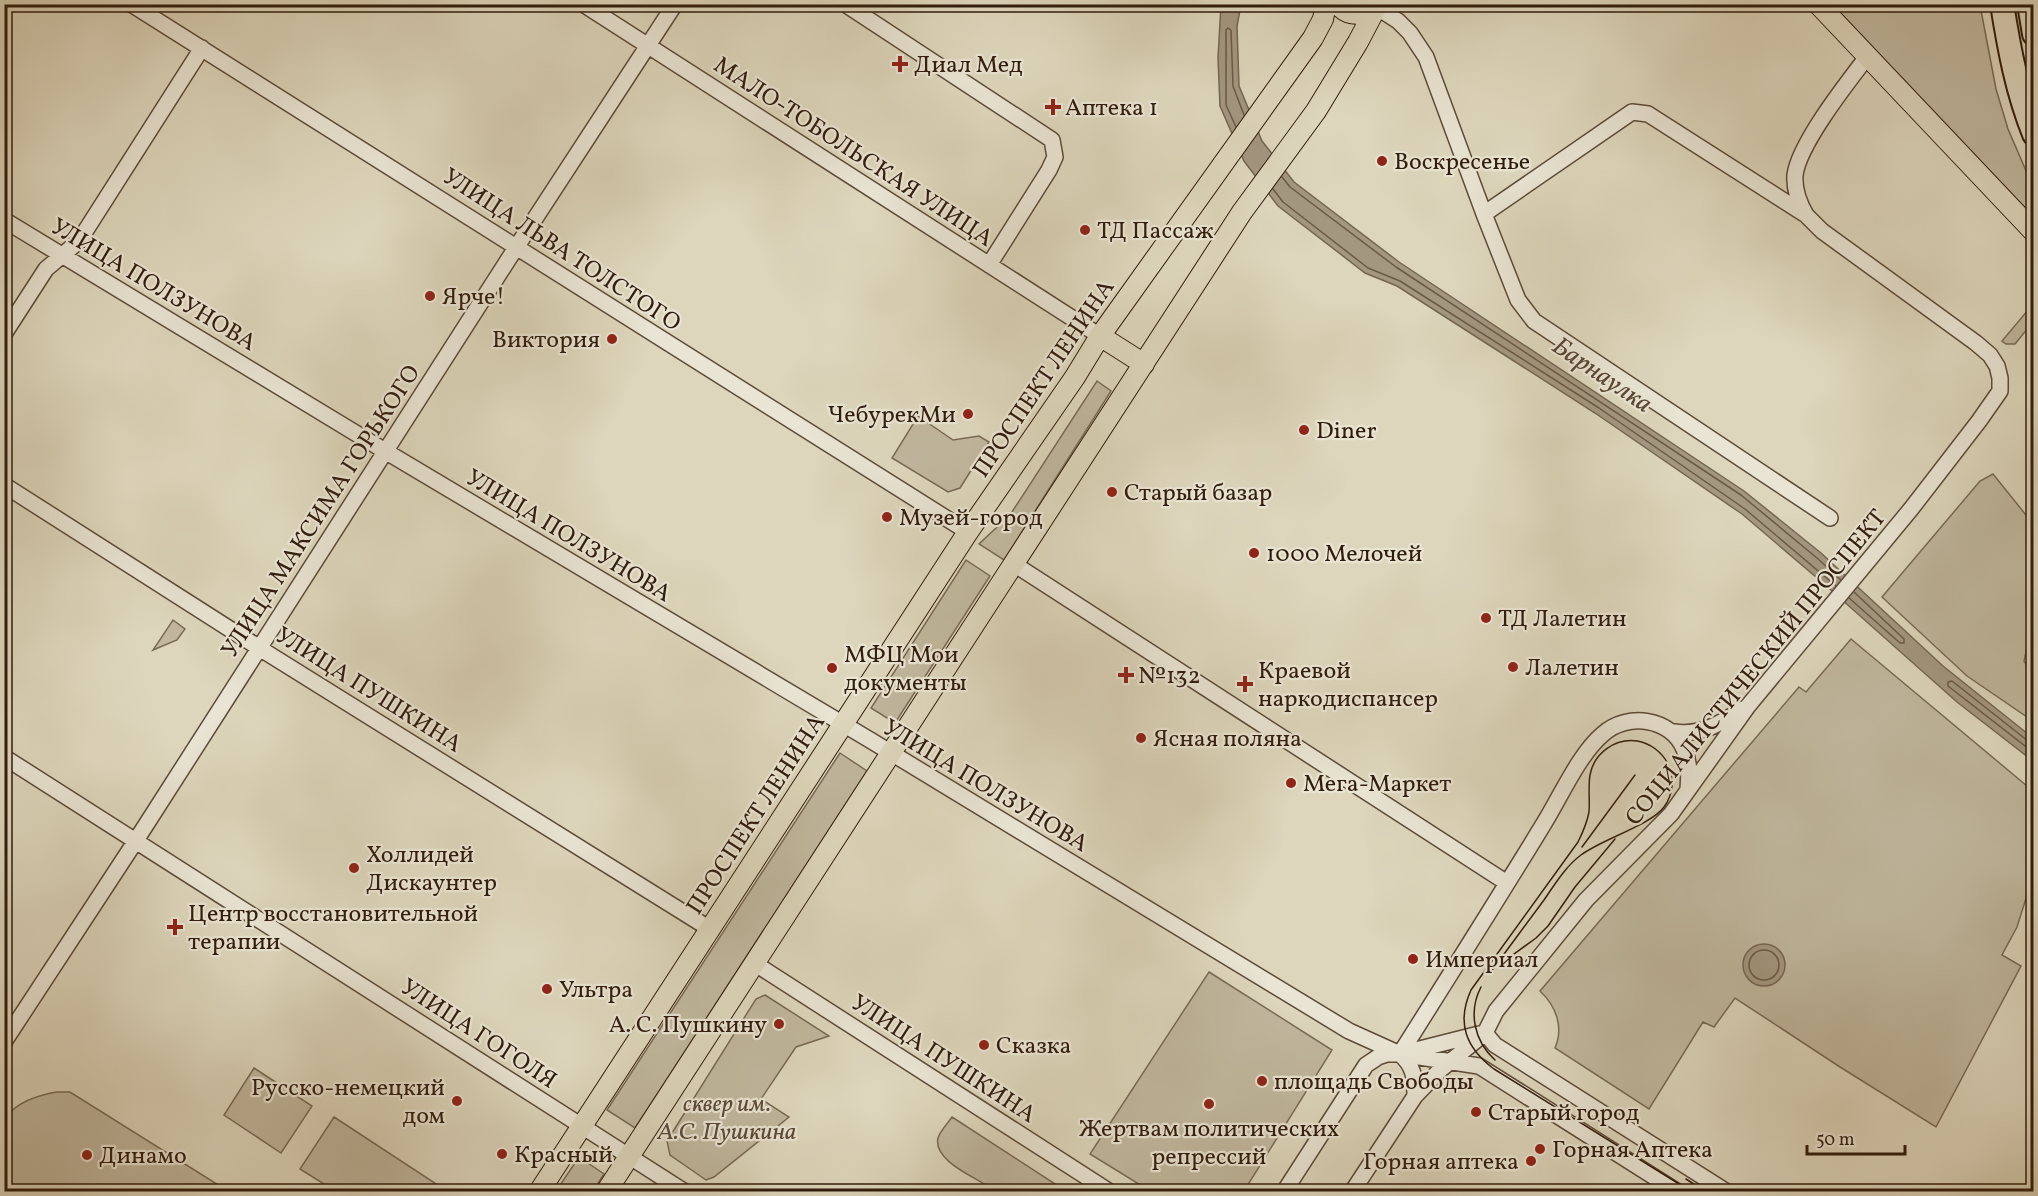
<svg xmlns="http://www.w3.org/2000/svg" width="2038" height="1196" viewBox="0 0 2038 1196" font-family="Vollkorn,serif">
  <rect width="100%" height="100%" fill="#ddd6bc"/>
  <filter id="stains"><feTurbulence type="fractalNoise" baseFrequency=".00333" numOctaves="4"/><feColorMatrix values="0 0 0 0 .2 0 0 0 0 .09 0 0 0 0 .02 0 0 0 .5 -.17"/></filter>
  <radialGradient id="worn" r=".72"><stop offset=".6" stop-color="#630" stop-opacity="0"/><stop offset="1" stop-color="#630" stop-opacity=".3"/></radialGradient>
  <path fill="#c0b79e" stroke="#786a56" stroke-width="1.5" d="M1831,5H1980L1996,89L2008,129L2033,187V221Z
    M2033,304V322L2015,344H2006L2002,341Z
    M1097,381L1111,391L1004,560L979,544L1010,515Z
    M918,416L953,440L979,436L989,442L960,488L948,492L892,458Z
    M1993,474L2030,520L2033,521V619L2024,661L2033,676V721L1967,676L1882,597L1980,481Z
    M966,560L990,576L895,723L871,708Z
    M173,620L185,629L177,640L153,650Z
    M1851,639L2033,791V876L2017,927L2002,955L2021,966L1936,1127L1840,1067L1735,998L1714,1027L1703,1022L1649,1109L1555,1048C1564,1027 1556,1006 1540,991L1799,687L1806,692Z
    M840,753L867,771L635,1128L607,1110Z
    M1209,972L1332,1050L1244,1191H1150L1090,1154Z
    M765,995L829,1036L796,1047L761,1099L789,1117L714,1177L706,1180L670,1155L667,1141L756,999Z
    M254,1068L312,1106L281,1153L224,1115Z
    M56,1092H70L228,1191H5V1118C17,1102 36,1096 56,1092Z
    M334,1117L447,1191H335L300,1169Z
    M952,1117L1066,1191H980L984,1184C970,1175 933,1159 938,1138C940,1131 948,1123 952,1117Z
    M579,1157L604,1174L593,1191H556Z"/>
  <path fill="#a39780" stroke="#756652" stroke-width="1.5" d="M1221,5H1241L1237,26L1239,86L1262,141L1294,182L1399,262L1744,491L1821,553L1943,666L2033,738V761L1957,702L1823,583L1742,514L1595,413L1397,286L1365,273L1278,206L1244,161L1220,106L1218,58Z
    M1743 965a21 21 0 1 1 42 0a21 21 0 1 1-42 0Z"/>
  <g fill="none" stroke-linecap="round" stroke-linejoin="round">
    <path stroke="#6a5a46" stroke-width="1.5" d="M1236,127L1226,105V30L1228,28L1231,30L1233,86L1244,115
      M1282,177L1290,187L1396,267L1741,495L1817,558L1841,580
      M1273,189L1283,202L1368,268L1400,281L1599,408L1745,509L1836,586
      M1849,598L1900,643H1904V639L1854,592
      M2034,742L2028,741L1952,681L1948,682V686L2034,753
      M1749 965a15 15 0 1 1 30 0a15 15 0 1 1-30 0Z"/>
    <defs>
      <path id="minor" d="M131,4L968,532
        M583,4L1100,336
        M845,4L1052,140L1055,157L1049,170L989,265
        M1373,12H1384L1398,21L1410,33L1426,57L1484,214L1518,300L1534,321L1830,518
        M1806,215C1799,203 1794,189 1795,175C1799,144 1847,83 1867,57
        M4,220L385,451L870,740L1349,1031L1400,1054L1479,1066L1678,1192
        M4,334L46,269L79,241L202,48
        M4,485L272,656L710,929
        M1014,564L1507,883
        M1674,732C1701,736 1721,723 1743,709
        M4,757L685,1192
        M754,963L1110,1192
        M1485,1033L1495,1045L1727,1192
        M4,1042L135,842L508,260L675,4
        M1400,1054C1448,978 1496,902 1543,825C1560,798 1579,754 1603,734C1627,712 1671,718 1684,749C1690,762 1689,775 1688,789
        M1400,1054C1414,1066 1415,1078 1415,1096
        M1284,1192L1366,1065L1378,1057L1387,1054H1400L1479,1034
        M1352,1192L1415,1096L1440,1070L1485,1033L1496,1011L1586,900L1671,814L1748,706L1911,509L1979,421L2000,391V378L1997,366L1990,355L1976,343L1822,231L1806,215L1648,114L1632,112L1484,214"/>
      <path id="major" d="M1338,4C1347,17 1359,14 1373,12
        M1818,4L2034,232
        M1100,336L1144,364
        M539,1192L968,532L1075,377L1100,336L1313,38L1323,19L1326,4
        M606,1192L1242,212L1316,111L1358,42L1378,4"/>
      <path id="highway" d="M2002,4C2009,48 2017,92 2034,134
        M2029,4L2034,34"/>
    </defs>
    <use href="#minor" stroke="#5c4b39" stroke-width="18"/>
    <use href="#major" stroke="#311d0d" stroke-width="22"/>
    <use href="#highway" stroke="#311d0d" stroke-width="26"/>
    <use href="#minor" stroke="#e9e4d3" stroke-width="15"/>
    <use href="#major" stroke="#ddd6bc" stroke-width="20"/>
    <use href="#highway" stroke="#ddd6bc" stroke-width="22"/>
    <path stroke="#311d0d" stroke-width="1.5" d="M1582,847L1635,775
      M1503,962L1536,938L1548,926L1575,887L1615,839
      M1490,973C1508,949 1526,924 1544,900C1555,884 1566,866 1581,855C1602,839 1651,825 1664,807C1673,795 1675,778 1668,764C1662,752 1650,743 1637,741C1615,738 1594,753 1590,775C1588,787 1590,800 1589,812C1587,823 1583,832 1578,842L1471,990C1456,1023 1466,1048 1494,1069L1692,1192
      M1481,987C1468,1012 1474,1041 1495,1060
      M1686,1179L1706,1192"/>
  </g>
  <g fill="#8f2418" stroke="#e9e4d3" stroke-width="2">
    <path d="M897 55h6v6h6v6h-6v6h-6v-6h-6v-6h6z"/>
    <path d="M1050 98h6v6h6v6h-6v6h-6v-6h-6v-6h6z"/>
    <circle cx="1382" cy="161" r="6"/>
    <circle cx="1085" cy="230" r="6"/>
    <circle cx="430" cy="296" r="6"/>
    <circle cx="612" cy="339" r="6"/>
    <circle cx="968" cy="414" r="6"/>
    <circle cx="1304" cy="430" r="6"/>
    <circle cx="1112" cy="492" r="6"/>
    <circle cx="887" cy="517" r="6"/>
    <circle cx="1254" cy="553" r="6"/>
    <circle cx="1486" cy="618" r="6"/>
    <circle cx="1513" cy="667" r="6"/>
    <circle cx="832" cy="668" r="6"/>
    <path d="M1123 666h6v6h6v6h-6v6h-6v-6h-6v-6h6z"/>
    <path d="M1242 675h6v6h6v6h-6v6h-6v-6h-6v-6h6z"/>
    <circle cx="1141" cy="738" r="6"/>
    <circle cx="1291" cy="783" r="6"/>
    <circle cx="354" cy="868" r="6"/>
    <path d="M172 918h6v6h6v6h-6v6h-6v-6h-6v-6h6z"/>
    <circle cx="1413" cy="959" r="6"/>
    <circle cx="547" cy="989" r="6"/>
    <circle cx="779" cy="1024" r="6"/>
    <circle cx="984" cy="1045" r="6"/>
    <circle cx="1262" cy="1081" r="6"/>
    <circle cx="457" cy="1101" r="6"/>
    <circle cx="1209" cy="1104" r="6"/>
    <circle cx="1476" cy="1112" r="6"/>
    <circle cx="1540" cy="1149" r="6"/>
    <circle cx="502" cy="1154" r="6"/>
    <circle cx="87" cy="1155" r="6"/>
    <circle cx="1531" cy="1161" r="6"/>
  </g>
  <g text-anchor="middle" stroke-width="4.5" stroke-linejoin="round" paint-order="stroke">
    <g font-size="24" fill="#311d0d" stroke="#e9e4d3" text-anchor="start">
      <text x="914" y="72">Диал Мед</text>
      <text x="1065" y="115">Аптека 1</text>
      <text x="1394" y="169">Воскресенье</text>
      <text x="1097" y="238">ТД Пассаж</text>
      <text x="442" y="304">Ярче!</text>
      <text x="600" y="347" text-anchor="end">Виктория</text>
      <text x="956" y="422" text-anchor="end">ЧебурекМи</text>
      <text x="1316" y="438">Diner</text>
      <text x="1124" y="500">Старый базар</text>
      <text x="899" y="525">Музей-город</text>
      <text x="1266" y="561">1000 Мелочей</text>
      <text x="1498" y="626">ТД Лалетин</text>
      <text x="844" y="662">МФЦ Мои<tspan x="844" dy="28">документы</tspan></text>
      <text x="1525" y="675">Лалетин</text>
      <text x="1258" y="678">Краевой<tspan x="1258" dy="28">наркодиспансер</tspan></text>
      <text x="1138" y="683">№132</text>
      <text x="1153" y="746">Ясная поляна</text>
      <text x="1303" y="791">Мега-Маркет</text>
      <text x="366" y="862">Холлидей<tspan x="366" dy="28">Дискаунтер</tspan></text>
      <text x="188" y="921">Центр восстановительной<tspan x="188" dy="28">терапии</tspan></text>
      <text x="1425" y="967">Империал</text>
      <text x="559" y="997">Ультра</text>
      <text x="767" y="1032" text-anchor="end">А. С. Пушкину</text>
      <text x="996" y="1053">Сказка</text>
      <text x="1274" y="1089">площадь Свободы</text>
      <text x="445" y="1095" text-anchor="end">Русско-немецкий<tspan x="445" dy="28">дом</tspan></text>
      <text x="1488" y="1120">Старый город</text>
      <text x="1209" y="1136" text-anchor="middle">Жертвам политических<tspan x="1209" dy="28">репрессий</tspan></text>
      <text x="1552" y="1157">Горная Аптека</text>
      <text x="514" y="1162">Красный</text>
      <text x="99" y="1163">Динамо</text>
      <text x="1519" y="1169" text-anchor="end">Горная аптека</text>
    </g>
    <g font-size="24" fill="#311d0d" stroke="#e9e4d3">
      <text transform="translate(854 151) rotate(33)" y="8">МАЛО-ТОБОЛЬСКАЯ УЛИЦА</text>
      <text transform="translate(562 249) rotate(33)" y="8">УЛИЦА ЛЬВА ТОЛСТОГО</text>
      <text transform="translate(154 284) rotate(31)" y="8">УЛИЦА ПОЛЗУНОВА</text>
      <text transform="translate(1043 378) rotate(-56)" y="8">ПРОСПЕКТ ЛЕНИНА</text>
      <text transform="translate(320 511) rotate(-57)" y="8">УЛИЦА МАКСИМА ГОРЬКОГО</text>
      <text transform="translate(569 535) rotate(31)" y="8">УЛИЦА ПОЛЗУНОВА</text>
      <text transform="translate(1755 667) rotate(-51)" y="8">СОЦИАЛИСТИЧЕСКИЙ ПРОСПЕКТ</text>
      <text transform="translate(369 689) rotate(32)" y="8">УЛИЦА ПУШКИНА</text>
      <text transform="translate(986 785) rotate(31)" y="8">УЛИЦА ПОЛЗУНОВА</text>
      <text transform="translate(755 814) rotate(-57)" y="8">ПРОСПЕКТ ЛЕНИНА</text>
      <text transform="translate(479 1033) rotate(33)" y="8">УЛИЦА ГОГОЛЯ</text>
      <text transform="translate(944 1058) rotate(33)" y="8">УЛИЦА ПУШКИНА</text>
    </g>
    <g font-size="24" font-style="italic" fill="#5c4b38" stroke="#e9e4d3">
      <text x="727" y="1111">сквер им.<tspan x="727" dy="28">А.С. Пушкина</tspan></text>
    </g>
    <g font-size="26" font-style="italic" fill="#594835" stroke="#e9e4d3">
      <text transform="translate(1603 374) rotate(34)" y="9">Барнаулка</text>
    </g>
  </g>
  <rect width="2038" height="1196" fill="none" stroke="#ddd6bc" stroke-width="24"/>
  <rect x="6" y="6" width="2026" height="1184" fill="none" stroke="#311d0d" stroke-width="3"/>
  <rect x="12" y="12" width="2014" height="1172" fill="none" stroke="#311d0d" stroke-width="1.5"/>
  <path d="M1807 1145v9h98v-9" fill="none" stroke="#311d0d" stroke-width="3"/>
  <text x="1816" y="1145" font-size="18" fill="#311d0d" stroke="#e9e4d3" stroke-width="4.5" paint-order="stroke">50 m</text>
  <rect width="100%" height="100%" filter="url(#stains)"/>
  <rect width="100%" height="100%" fill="url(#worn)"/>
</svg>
